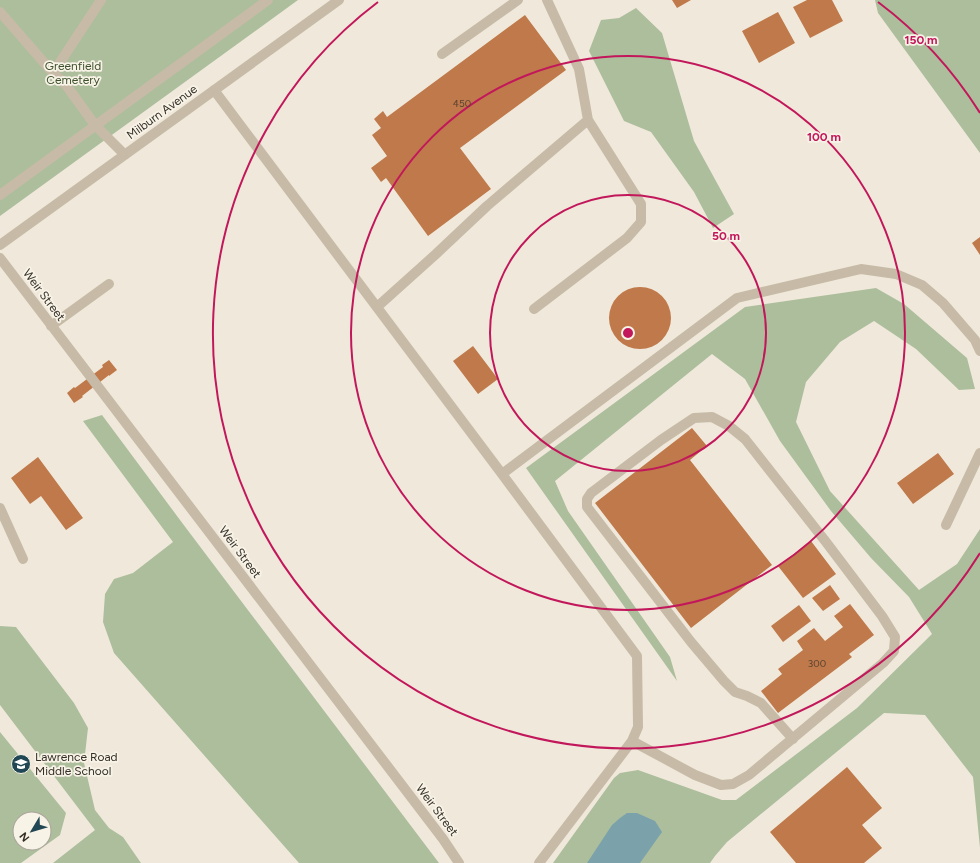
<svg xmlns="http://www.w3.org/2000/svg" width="980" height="863" viewBox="0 0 980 863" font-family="Figtree,sans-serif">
  <rect width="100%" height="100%" fill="#f0e9db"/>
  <path fill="#adbe9c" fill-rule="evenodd" d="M0,0H298L0,216Z
    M875,0H980V153L878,13Z
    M636,8L662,33L694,141L734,214L713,228L694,192L651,132L624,121L589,51L601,20L619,18Z
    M876,288L904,304L967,358L975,389L959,390L916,349L874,321L840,342L806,382L796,422L830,491L919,590L957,564L980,529V848L973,777L925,715L884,713L727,842L715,856L710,863H553L614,778L620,773L638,770L722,800H736L857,708L932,634L909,597L871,558L831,511L780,441L745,379L712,354L555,481L568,511L670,657L677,681L526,468L745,307Z
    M102,415L183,524L439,863H299L114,653L103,622L105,594L114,579L133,573L173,542L83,421Z
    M0,626L16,627L74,703L88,728L84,763L95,810L109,828L123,837L141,863H53L95,830L0,705Z
    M0,732L66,813L60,835L21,863H0ZM20,819H44V843H20Z"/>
  <path fill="#7ba2ab" d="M627,813H637L655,821L662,832L640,863H587L612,825L620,818Z"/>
  <path fill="#bf794a" d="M672,0H691L677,8Z
    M807,0H832L843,21L810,38L793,7Z
    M778,12L795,43L759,63L742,31Z
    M525,15L566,70L460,148L491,189L428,236L386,178L381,182L371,168L387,156L372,135L381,128L374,119L383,111L387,117Z
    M980,237V255L972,243Z
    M609 318a31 31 0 1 1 62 0a31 31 0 1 1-62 0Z
    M473,346L498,379L478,394L453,361Z
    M109,360L117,370L109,376V375L82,396L83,397L74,403L67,393L74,387L75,388L103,367L102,365Z
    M692,428L707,446L690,460L772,565L691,628L595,503Z
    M938,453L954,474L913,504L897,483Z
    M38,457L83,518L66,530L41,496L30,504L11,478Z
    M811,541L836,574L803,598L778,566Z
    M830,585L840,599L823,611L812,598Z
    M850,604L874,635L849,654L852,657L778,713L761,691L782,674L778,669L803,650L797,641L814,628L825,641L843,627L834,616Z
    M799,605L811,621L783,642L771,626Z
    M847,767L882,808L862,825L882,848L864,863H796L770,832Z"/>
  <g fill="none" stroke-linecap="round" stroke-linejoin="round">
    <path stroke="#c7bba7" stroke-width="10" d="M0,12L53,73L66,85L95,125L125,155
      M442,54L518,0
      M53,73L101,0
      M214,90L502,474L637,656L638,727L632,741L539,863
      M0,195L268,0
      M0,245L339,0
      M0,258L443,839L459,863
      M377,307L436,254L487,206L588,120
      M534,309L627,238L641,222V204L588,120L579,69L547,0
      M51,326L109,284
      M502,474L737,298L861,269L896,274L922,285L943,303L975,340L980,351
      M0,508L23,559
      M946,525L980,453
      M632,741L695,775L721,785L733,784L749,775L883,663L894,651L895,637L882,616L826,542L745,439L729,426L712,417L694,418L661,440L591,493L587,499V507L691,642L724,681L735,692L747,696L761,703L793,739"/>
  </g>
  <g fill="none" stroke="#c2185b" stroke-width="2">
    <circle cx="628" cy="333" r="138"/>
    <circle cx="628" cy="333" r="277"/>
    <path d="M980 553A415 415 0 1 1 378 2M878 2A415 415 0 0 1 980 113"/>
  </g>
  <defs>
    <symbol id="school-disc" viewBox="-11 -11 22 22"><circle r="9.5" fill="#204753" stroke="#f8f3e7"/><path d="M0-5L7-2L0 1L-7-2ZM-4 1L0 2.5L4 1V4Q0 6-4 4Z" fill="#fff"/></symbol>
  </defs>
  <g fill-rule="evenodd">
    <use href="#school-disc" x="10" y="753" width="22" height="22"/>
  </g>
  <g text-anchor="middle" stroke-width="3.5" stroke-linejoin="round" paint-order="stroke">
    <g font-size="10" fill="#574130">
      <text x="462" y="107">450</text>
      <text x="817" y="667">300</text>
    </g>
    <g font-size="12" fill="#3e512d" stroke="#f8f3e7">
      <text x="73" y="70">Greenfield<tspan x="73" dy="14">Cemetery</tspan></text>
    </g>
    <g font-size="12" fill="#342e27" stroke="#f8f3e7">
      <text transform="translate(162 112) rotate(-36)" y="4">Milburn Avenue</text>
      <text transform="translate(44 295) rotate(53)" y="4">Weir Street</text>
      <text transform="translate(240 552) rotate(53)" y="4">Weir Street</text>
      <text transform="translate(437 810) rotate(53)" y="4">Weir Street</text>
    </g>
    <g font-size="12" fill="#342e27" stroke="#f8f3e7" text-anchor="start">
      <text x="35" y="761">Lawrence Road<tspan x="35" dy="14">Middle School</tspan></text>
    </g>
  </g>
  <circle cx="628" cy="333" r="6" fill="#c2185b" stroke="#f8f3e7" stroke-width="2"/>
  <g font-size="12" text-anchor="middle" font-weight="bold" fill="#c2185b" stroke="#f8f3e7" stroke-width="3.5" stroke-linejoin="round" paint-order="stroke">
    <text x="921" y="44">150 m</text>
    <text x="824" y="141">100 m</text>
    <text x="726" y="240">50 m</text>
  </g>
  <g transform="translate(32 831) rotate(232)"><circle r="19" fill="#f8f3e7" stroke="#aaa49a"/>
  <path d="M0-3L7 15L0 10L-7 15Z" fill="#204753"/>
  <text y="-6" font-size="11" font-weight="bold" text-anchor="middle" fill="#342e27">N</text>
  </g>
</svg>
